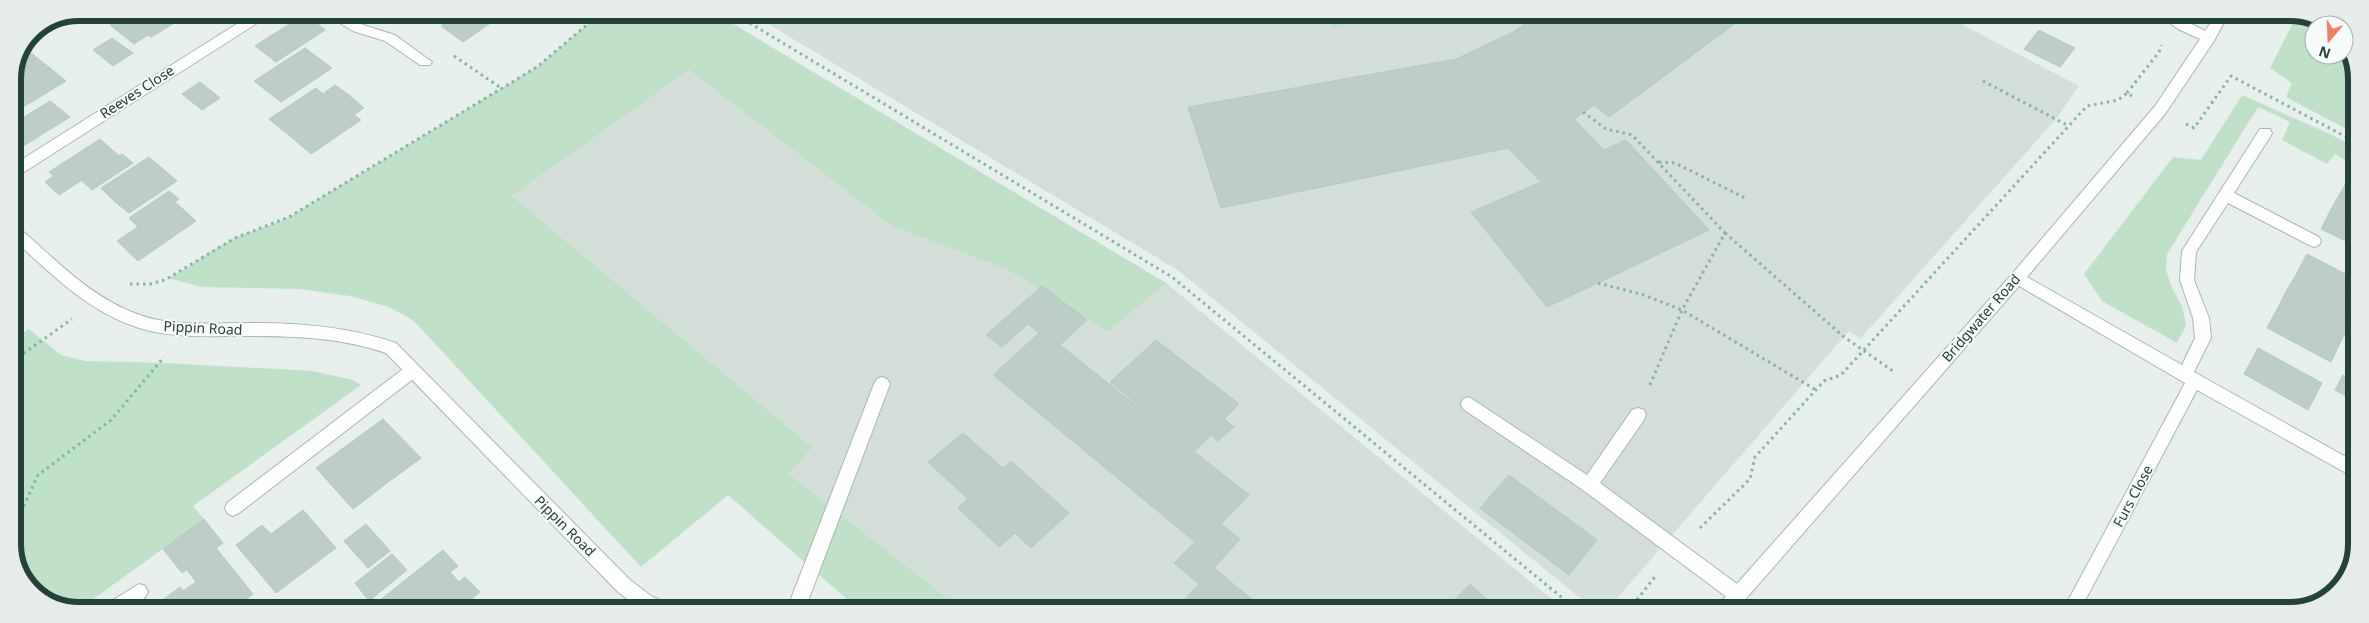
<svg xmlns="http://www.w3.org/2000/svg" width="2369" height="623" viewBox="0 0 2369 623" font-family="'Noto Sans',sans-serif">
  <rect width="100%" height="100%" fill="#e6efeb"/>
  <path fill="#d4dfda" d="M750,13L1942,14L2079,86L2056,119L1860,339L1849,331L1607,610H1595L1179,271Z
    M689,70L892,226L1006,269L1108,332L1166,283L1565,610L961,609L789,474L811,446L512,196Z"/>
  <path fill="#bee1c7" d="M601,13H715L1166,283L1108,332L1006,269L892,226L689,70L512,196L812,447L789,474L961,609H858L728,495L641,567L414,321L389,307L350,296L299,289L202,287L168,278C192,267 211,249 235,238C253,230 272,226 289,217L537,67Z
    M1324,14H1371L1334,27Z
    M2297,15H2307L2323,25H2314V55H2344V45L2356,75V134L2286,97L2292,83L2270,68Z
    M2242,95L2330,134L2356,148V164L2355,166L2335,154L2327,164L2282,140L2290,122L2258,107L2167,254L2166,271L2173,290L2182,306L2186,325L2177,343L2102,301L2084,274L2173,157L2201,160Z
    M29,329L61,355L85,361L164,363L312,371L353,380L361,385L193,506L204,519L81,608H62L29,588L13,548V340Z"/>
  <path fill="#bdcdc7" stroke="#b7c9c2" d="M131,13H148L168,27L151,37L148,35L134,44L110,25Z
    M148,13H186L181,16L184,17L168,27Z
    M460,13H505L463,42L441,26Z
    M305,14L325,30L276,62L255,46Z
    M1539,14H1748L1609,117L1594,105L1574,119L1604,150L1626,140L1709,230L1619,273L1541,182L1508,148L1221,208L1188,107L1456,59L1513,32Z
    M2039,30L2075,48L2060,67L2024,49Z
    M112,38L133,53L113,66L93,50Z
    M26,48L37,58L16,70Z
    M305,48L332,68L281,102L254,81Z
    M37,58L50,68L13,91V79L16,70Z
    M50,68L66,81L15,112L13,110V91Z
    M200,82L220,98L202,110L182,94Z
    M335,85L349,95L290,136L269,119L316,88L323,94Z
    M349,95L364,108L354,115L361,120L311,154L290,136Z
    M50,101L70,117L20,148L15,144L13,146V124Z
    M100,139L119,156L59,195L45,182L54,176L49,172Z
    M122,154L133,163L92,190L81,180Z
    M149,157L163,169L114,201L101,188Z
    M2356,164V182L2349,178Z
    M163,169L177,181L129,213L114,201Z
    M2349,178L2356,182V203L2339,195Z
    M1541,182L1619,273L1547,307L1471,212Z
    M169,191L179,199L138,227L129,218Z
    M2339,195L2356,203V227L2329,213Z
    M175,202L196,221L138,261L117,241Z
    M2329,213L2356,227V246L2321,229Z
    M2307,254L2355,279V301L2298,271Z
    M2298,271L2355,301V313L2350,323L2287,290Z
    M1042,286L1087,320L1060,345L1249,495L1221,524L1240,539L1214,568L1260,606L1257,609H1226L1214,600L1206,609H1176L1199,584L1174,563L1195,542L993,375L1039,333L1028,324L1002,347L986,335Z
    M2287,290L2350,323L2340,343L2277,309Z
    M2277,309L2340,343L2331,362L2267,328Z
    M1156,340L1239,404L1224,419L1234,427L1218,441L1211,435L1195,451L1110,382Z
    M2258,348L2322,383L2308,410L2244,374Z
    M2343,375L2355,382V401L2335,390Z
    M383,419L421,458L387,483L350,443Z
    M963,433L1003,468L1011,461L1069,513L1031,548L1015,533L999,547L958,508L968,499L928,462Z
    M350,443L387,483L353,509L316,468Z
    M1509,475L1597,540L1569,575L1480,508Z
    M303,510L336,548L276,593L236,545L262,525L271,534Z
    M204,519L223,543L182,573L163,549Z
    M366,524L390,551L368,568L344,541Z
    M216,548L253,594L234,608H162L164,607L160,602L180,587L183,591L196,582L187,570Z
    M443,550L458,566L450,572L459,582L465,577L480,592L460,609H386L379,601Z
    M392,554L407,570L369,601L355,583Z
    M1470,584L1499,610H1444Z"/>
  <g fill="none" stroke-linecap="round" stroke-linejoin="round">
    <defs>
      <path id="lane" d="M412,364L417,366L420,371L417,376L239,513L233,516L227,513L225,508L227,503L407,366Z
        M882,377L887,379L890,384L805,609H787L874,384L877,379Z
        M1469,397L1587,475L1632,410L1638,408L1644,410L1646,415L1644,420L1600,483L1744,589L1747,595L1744,601L1738,603L1732,601L1583,490L1463,409L1461,404L1463,399Z"/>
      <path id="street" d="M254,13H269L268,16L18,176L13,177V165Z
        M327,13H343L363,25L395,35L432,62L430,65H420L385,41L353,31L328,16Z
        M2159,15H2174L2205,31L2216,15H2228L2214,41L2165,114L2027,277L2182,365L2195,338L2193,318L2180,280L2182,251L2260,129H2270L2272,133L2270,137L2234,193L2319,237L2321,241L2319,245L2314,247L2309,245L2228,203L2196,252L2194,280L2209,318L2211,338L2194,372L2355,462V478L2197,390L2080,610H2063L2185,383L2019,286L1736,610H1716L1719,604L2012,274L2155,106L2200,39L2178,29Z
        M13,225L18,227C55,259 90,297 137,314C170,327 211,323 246,323C298,323 347,326 396,343L630,580L651,596L666,603L669,609H641L618,592L386,353C339,337 292,336 244,336C205,336 164,339 128,324C82,306 48,271 13,239Z
        M139,584L145,586L148,592C140,609 123,608 108,608L110,602Z"/>
    </defs>
    <use href="#lane" stroke="#a8b8b2" stroke-width="2"/>
    <use href="#street" stroke="#a8b8b2" stroke-width="2"/>
    <path stroke="#85b4a5" stroke-width="3" stroke-dasharray="2.5 4" stroke-linecap="butt" d="M733,13L1172,277L1577,610
      M454,56L501,88
      M1983,81L2067,125
      M2127,93L2159,52L2161,45
      M1583,112L1606,129L1632,135L1725,233L1682,310L1649,387
      M2186,124L2194,128L2231,76L2356,142
      M1659,162L1675,163L1747,199
      M1725,233L1844,337L1893,371
      M1598,283L1644,295L1682,310L1816,390
      M130,284H150L165,280L235,238L289,217L537,67L601,13
      M13,361L72,319
      M1700,528L1750,479L1755,457L1824,381L1841,375L2087,106L2118,100L2127,93L2132,96
      M13,530L38,475L111,420L164,357
      M57,605L63,604L72,608
      M1629,610L1657,574"/>
    <use href="#lane" fill="#fff" fill-rule="evenodd"/>
    <use href="#street" fill="#fff" fill-rule="evenodd"/>
  </g>
  <g text-anchor="middle" stroke-width="4" stroke-linejoin="round" paint-order="stroke">
    <g font-size="14" fill="#23433a" stroke="#f7fbf9">
      <text transform="translate(137 92) rotate(-33)" y="5">Reeves Close</text>
      <text transform="translate(1981 318) rotate(-49)" y="5">Bridgwater Road</text>
      <text transform="translate(203 328) rotate(3)" y="5">Pippin Road</text>
      <text transform="translate(2133 496) rotate(-62)" y="5">Furs Close</text>
      <text transform="translate(565 526) rotate(45)" y="5">Pippin Road</text>
    </g>
  </g>
  <path d="M0 0H2369V623H0ZM79 21H2290A58 58 0 0 1 2348 79V544A58 58 0 0 1 2290 602H79A58 58 0 0 1 21 544V79A58 58 0 0 1 79 21Z" fill="#e6ecea" fill-rule="evenodd"/>
  <path fill="none" stroke="#23433a" stroke-width="6" d="M79 21H2290A58 58 0 0 1 2348 79V544A58 58 0 0 1 2290 602H79A58 58 0 0 1 21 544V79A58 58 0 0 1 79 21Z"/>
  <g transform="translate(2329 40) rotate(199)"><circle r="24" fill="#f7fbf9" stroke="#a2b1ad"/>
  <path d="M0-4L9 19L0 12L-9 19Z" fill="#f87f5a"/>
  <text y="-8" font-size="14" font-weight="bold" text-anchor="middle" fill="#23433a">N</text>
  </g>
</svg>
